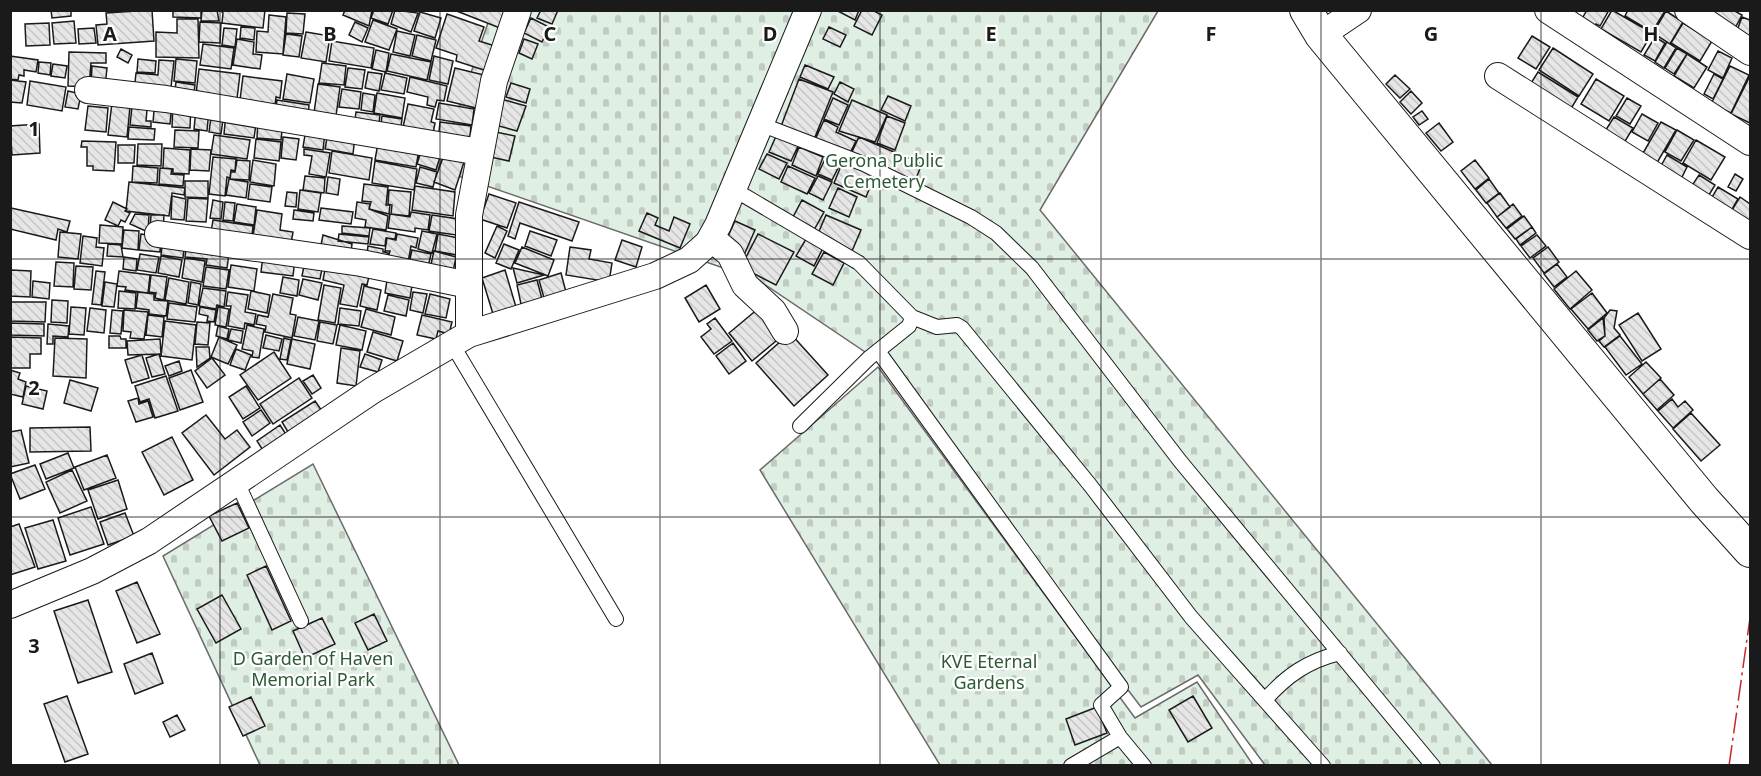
<svg xmlns="http://www.w3.org/2000/svg" width="1761" height="776" viewBox="0 0 1761 776" font-family="'Noto Sans',sans-serif">
  <defs>
    <pattern id="cemetery-stones" width="16" height="16" patternUnits="userSpaceOnUse" patternTransform="scale(1.5)"><rect width="16" height="16" fill="#e0efe3"/><path d="M2 7V4a2 2 0 0 1 4 0v3zM10 15v-3a2 2 0 0 1 4 0v3z" fill="#c0ccc2"/></pattern>
    <pattern id="building-back-hatch" width="6" height="6" patternUnits="userSpaceOnUse" patternTransform="scale(1.5)"><rect width="6" height="6" fill="#e6e6e6"/><path d="M-1 5l2 2M0 0l6 6M5-1l2 2" fill="none" stroke="#c5c5c5"/></pattern>
  </defs>
  <rect width="100%" height="100%" fill="#fff"/>
  <path fill="url(#cemetery-stones)" stroke="#6a6a6a" stroke-width="1.5" d="M492,11H1158L1040,210L1492,765H1265L1198,675L1141,707L877,360L758,280L438,169Z
    M878,367L1135,718L1197,682L1253,765H940L760,470Z
    M313,464L459,765H260L163,556Z"/>
  <path fill="url(#building-back-hatch)" stroke="#1a1a1a" stroke-width="1.5" d="M51,10H71V16L52,18Z
    M152,10L154,41L98,45L96,25L107,24L106,13Z
    M173,10H201V18L173,17Z
    M202,10H217L219,21H201Z
    M220,10H265L263,28L222,23L223,13Z
    M345,10H372L369,26L343,15Z
    M374,10H393L388,24L371,18Z
    M395,10L418,13L411,32L391,24Z
    M454,10H506L500,28Z
    M541,10H558L552,24L537,18Z
    M836,10H859L855,20Z
    M862,10H872L882,15L872,35L854,26Z
    M1587,10H1609L1600,26L1596,24L1591,31L1579,24Z
    M1612,10L1652,33L1641,52L1601,29Z
    M1628,10H1664L1665,11L1652,32L1625,16Z
    M1715,10H1733L1742,15L1733,32L1710,20Z
    M1666,11L1683,22L1670,44L1653,33Z
    M420,12L441,18L435,38L414,31Z
    M287,13L305,14L303,34L286,33Z
    M447,14L484,27L479,41L498,47L490,72L456,61L457,55L436,48Z
    M269,15L286,17L283,54L256,52L257,31L268,32Z
    M1742,17L1750,20V39L1735,36Z
    M531,18L549,27L542,42L524,33Z
    M177,19H198L199,58L156,57V32L177,33Z
    M373,20L397,29L389,50L365,42Z
    M74,21L76,43L54,44L52,23Z
    M200,22L221,23L220,43L199,42Z
    M355,22L368,28L362,42L349,35Z
    M49,23L50,45L26,46L25,24Z
    M1683,23L1712,41L1700,61L1671,43Z
    M241,27L255,28L254,40L240,38Z
    M829,27L846,35L840,47L823,39Z
    M94,28L96,43L79,44L78,29Z
    M224,28L237,29L235,47L222,45Z
    M397,31L415,35L410,56L393,52Z
    M306,32L330,36L326,62L301,58Z
    M286,34L302,36L299,57L283,55Z
    M417,35L436,40L431,61L412,56Z
    M1532,36L1550,47L1536,69L1518,58Z
    M1655,37L1665,43L1655,61L1644,55Z
    M237,39L254,42L253,54L262,55L260,69L233,65Z
    M524,39L538,44L532,59L519,53Z
    M332,41L374,48L371,68L329,61Z
    M1667,42L1676,48L1664,68L1655,62Z
    M203,44L234,48L231,69L200,65Z
    M1553,48L1593,74L1579,96L1539,70Z
    M1677,48L1687,54L1674,74L1665,68Z
    M121,49L132,55L128,63L117,57Z
    M376,50L389,53L386,72L372,69Z
    M1718,51L1732,58L1723,78L1708,70Z
    M69,52L106,53V63H91L89,87L68,86Z
    M391,54L431,62L427,80L387,71Z
    M1687,54L1707,67L1694,88L1674,76Z
    M10,56L38,60L36,72L24,70V76L19,75L18,80L10,79Z
    M434,56L453,61L448,84L429,80Z
    M138,59L156,61L155,73L137,72Z
    M176,59L197,61L195,83L174,81Z
    M159,60L174,61L170,96L134,92L136,73L158,75Z
    M39,62L51,63L50,75L38,73Z
    M322,63L346,66L344,85L319,83Z
    M53,64L67,66L65,78L51,76Z
    M805,65L834,77L828,89L800,77Z
    M92,66L107,68L105,86L91,85Z
    M1730,66L1749,75L1731,113L1711,104Z
    M348,68L365,70L362,89L345,87Z
    M455,68L484,75L476,108L447,101Z
    M199,69L240,74L236,107L195,102Z
    M368,72L382,74L379,91L365,88Z
    M1538,72L1578,97L1566,117L1526,91Z
    M385,73L407,78L404,94L381,90Z
    M287,74L314,79L310,103L283,99Z
    M1714,74L1723,79L1713,99L1704,94Z
    M1395,75L1410,89L1400,98L1386,84Z
    M243,76L282,81L280,98L276,97L274,113L239,108Z
    M1750,76V123L1731,114Z
    M410,77L447,86L444,101L437,100L435,107L427,105L428,97L407,92Z
    M799,79L833,92L813,142L780,129Z
    M1596,79L1624,96L1609,121L1581,104Z
    M10,80L26,82L22,103L10,102Z
    M30,81L66,87L62,111L27,105Z
    M176,82L195,85L193,100L174,97Z
    M840,82L854,89L848,102L834,94Z
    M511,83L530,89L526,103L506,97Z
    M318,84L340,87L335,123L313,120Z
    M342,89L361,92L359,109L339,107Z
    M68,91L81,94L78,109L65,107Z
    M1411,91L1422,103L1411,114L1400,102Z
    M363,93L375,95L373,112L361,110Z
    M377,93L405,98L402,118L374,113Z
    M113,95L131,97L127,137L108,135Z
    M888,96L911,106L905,121L881,110Z
    M133,98L148,99L146,121H151V127L130,125Z
    M833,98L848,105L839,125L824,119Z
    M1627,98L1641,106L1630,124L1616,116Z
    M501,99L526,106L517,131L492,124Z
    M155,100L172,102L170,124L153,122Z
    M277,100L309,105L308,119L275,115Z
    M852,100L887,115L875,142L839,131Z
    M439,103L474,109L472,125L436,119Z
    M173,104H191L190,128L172,127Z
    M408,104L434,109L431,122L435,123L432,139L402,132Z
    M88,106L108,108L106,132L85,130Z
    M196,109L209,110L207,131L194,129Z
    M212,110L224,112L221,134L209,132Z
    M1422,111L1428,119L1419,125L1413,117Z
    M356,112L380,115L378,131L354,127Z
    M226,113L257,117L254,138L224,134Z
    M1642,114L1658,123L1648,141L1632,132Z
    M382,116L402,119L400,134L380,131Z
    M887,116L905,123L895,150L877,143Z
    M1614,117L1633,128L1621,148L1602,136Z
    M258,119L283,121L281,140L257,138Z
    M824,120L838,127L836,132L856,141L849,155L815,140Z
    M440,122L471,126L469,145L438,141Z
    M1661,122L1676,130L1654,168L1639,160Z
    M1439,123L1453,142L1441,151L1426,133Z
    M39,124L40,153L12,155L10,126Z
    M129,127L155,129L154,140L128,139Z
    M306,129L325,132L323,150L303,147Z
    M175,130L199,131L198,148L174,147Z
    M1677,130L1694,140L1681,161L1665,152Z
    M491,131L515,136L509,161L486,156Z
    M328,132L355,136L353,154L325,149Z
    M777,134L799,144L791,161L769,152Z
    M214,135L250,140L247,159L211,154Z
    M283,137L299,139L296,160L281,158Z
    M859,137L922,164L914,183L850,156Z
    M256,139L281,142L279,161L254,158Z
    M1696,140L1725,157L1711,180L1683,163Z
    M82,141L116,142L114,171L93,170V166H87V147H81Z
    M378,143L419,150L416,167L375,160Z
    M138,144H162L161,166L137,165Z
    M118,145H135L134,163H118Z
    M799,147L823,157L816,176L792,165Z
    M164,148L190,150L189,174L173,173V169L163,168Z
    M422,148L441,154L436,170L417,164Z
    M191,149L211,150L209,171L190,170Z
    M304,149L330,153L326,177L309,174L312,156L304,155Z
    M332,151L372,158L369,180L329,173Z
    M767,154L787,163L779,179L759,169Z
    M444,155L464,162L455,190L434,182Z
    M1667,155L1687,167L1678,185L1657,173Z
    M213,157L236,159L235,171L231,170L230,178L227,177L225,196L209,194Z
    M826,157L840,164L832,180L818,174Z
    M237,160L250,161L249,180L230,179L231,172H235Z
    M253,160L276,164L274,186L250,182Z
    M1475,160L1489,178L1475,189L1461,171Z
    M375,161L417,169L414,190L372,183Z
    M843,161L875,175L866,197L834,183Z
    M133,166L158,168L157,183L132,182Z
    M788,166L815,178L807,194L781,182Z
    M420,167L437,172L433,187L416,183Z
    M160,168L172,169L171,174L184,175L183,186L159,184Z
    M1735,174L1743,179L1736,191L1728,187Z
    M1699,175L1715,185L1706,200L1689,190Z
    M305,176L325,178L324,193L303,190Z
    M818,176L832,182L823,200L809,193Z
    M328,177L340,179L338,195L326,193Z
    M229,179L248,182L246,198L226,195Z
    M1489,179L1499,193L1486,203L1476,190Z
    M185,181H208V198L185,197Z
    M129,182L185,188L184,195L172,193L169,216L126,211Z
    M250,184L272,187L270,202L248,199Z
    M364,184L388,187L386,205H390L389,214L369,209L371,202L362,201Z
    M415,186L455,192L453,216L412,210Z
    M1718,187L1738,199L1728,216L1708,204Z
    M838,188L857,197L849,217L829,208Z
    M300,190L321,193L318,212L298,209Z
    M389,190L411,192L409,216L391,214L392,205L388,204Z
    M287,192L297,193L296,207L285,206Z
    M1500,193L1510,207L1497,217L1487,203Z
    M489,194L516,203L507,228L480,219Z
    M172,196L186,199L184,220L171,219Z
    M1740,197L1750,204V226L1727,218Z
    M188,198L208,199L206,222L186,221Z
    M213,200L223,202L221,219L210,218Z
    M802,200L824,212L814,230L792,219Z
    M113,202L127,209L125,211L130,213L125,222L121,220L118,226L105,220Z
    M225,202L235,203L233,221L223,220Z
    M357,202L370,204L369,209L388,216L386,230L365,227L366,220L355,218Z
    M519,202L579,222L572,241L520,223L515,239L508,236Z
    M237,204L256,207L254,225L234,222Z
    M1513,204L1522,216L1506,228L1497,217Z
    M11,208L70,221L67,232L58,229L56,240L10,229Z
    M321,208L353,212L351,224L319,220Z
    M257,210L282,214L280,230L293,232L290,249L252,243Z
    M294,210L314,213L313,221L293,219Z
    M411,212L430,215L428,230L415,228V232L388,228L390,214L410,217Z
    M647,213L658,218L655,225L669,231L674,217L690,224L680,248L639,231Z
    M135,214L149,215L148,232L130,224Z
    M151,215H164L163,231L150,230Z
    M432,215L458,219L456,235L429,231Z
    M826,215L861,230L852,251L817,236Z
    M1524,216L1532,227L1515,239L1507,229Z
    M213,220L253,226L251,244L210,238Z
    M735,221L755,230L744,255L724,245Z
    M100,225L123,227L122,244L99,243Z
    M342,226L370,228L369,236L342,233Z
    M497,226L507,231L495,258L485,253Z
    M1532,227L1536,233L1520,245L1516,239Z
    M373,229L396,233L395,239L386,238L385,246L370,244Z
    M124,230L139,231L138,250L122,248Z
    M422,231L437,234L432,253L418,249Z
    M530,231L557,240L551,256L525,246Z
    M60,232L81,234L78,259L58,257Z
    M141,234L161,237L160,252L139,250Z
    M339,234L369,237L368,244L338,241Z
    M397,234L418,238L416,248L411,246L407,268L388,258L390,251H385L387,238L396,240Z
    M438,234L459,238L457,255L435,251Z
    M758,234L794,252L776,285L741,267Z
    M323,235L352,244L350,260L319,255Z
    M1537,235L1546,246L1530,258L1521,246Z
    M83,236L97,238L96,247L104,248L102,266L80,263Z
    M163,238L185,240L183,258L161,255Z
    M806,239L823,248L814,266L796,256Z
    M622,240L642,247L636,267L615,260Z
    M187,242L230,247L227,268L206,265L207,259L185,257Z
    M108,244L121,245L123,257L107,256Z
    M504,244L519,250L511,269L496,263Z
    M368,246L383,249V252L388,253L386,265L366,261Z
    M522,247L554,260L548,276L515,263Z
    M570,247L591,250L589,259L612,263L609,282L566,275Z
    M1548,247L1559,262L1544,273L1533,258Z
    M412,250L431,254L427,272L408,268Z
    M434,251L456,257L452,277L429,273Z
    M824,252L844,263L833,285L812,274Z
    M140,254L159,257L156,273L137,270Z
    M263,255L295,259L293,276L261,272Z
    M161,256L182,260L179,277L158,273Z
    M124,257L137,259L136,271L123,269Z
    M185,258L205,261L202,282L182,278Z
    M305,261L323,264L320,279L302,276Z
    M56,262L74,263L73,287L54,286Z
    M326,264L370,272L367,285L362,284L357,307L340,304L344,285L323,280Z
    M1557,264L1567,277L1554,287L1544,274Z
    M231,265L257,269L254,291L228,287Z
    M76,266L93,267L91,290L74,289Z
    M206,267L229,270L226,289L203,286Z
    M513,268L544,275L517,283Z
    M11,270L31,271L30,297L10,296Z
    M505,270L516,307L493,314L482,278Z
    M96,271L105,272L101,305L92,304Z
    M119,271L150,275L148,293L125,290L126,287L117,286Z
    M1576,271L1592,290L1570,309L1554,289Z
    M561,273L566,292L544,298L539,280Z
    M388,274L413,279L410,298L385,293Z
    M151,275L167,277L164,300L155,298L156,293L149,292Z
    M283,277L299,280L297,296L280,293Z
    M169,278L189,282L186,304L165,300Z
    M303,279L322,283L318,300L299,295Z
    M537,280L542,299L521,304L517,285Z
    M33,281L50,283L49,299L32,297Z
    M105,282L117,284L114,307L102,306Z
    M191,282L201,284L198,305L188,303Z
    M324,285L341,288L335,323L318,320Z
    M706,285L720,309L699,322L685,298Z
    M364,286L381,290L377,310L360,306Z
    M203,288L226,291L224,307L217,305L216,309L199,306Z
    M119,291L136,293L135,309L118,308Z
    M251,291L270,295L267,313L248,309Z
    M138,292L154,294V300L168,301L166,316L149,314V310L136,308Z
    M228,292L248,295L245,312L256,314L254,325L245,323L244,329L228,326L231,306H226Z
    M413,292L427,294L423,313L410,310Z
    M1592,293L1607,313L1588,329L1571,309Z
    M273,294L293,298L290,314L296,315L292,338L265,332L266,326L256,324L258,315L268,317Z
    M430,294L450,299L446,318L425,314Z
    M388,295L409,300L406,316L384,311Z
    M52,300L68,301L67,323L51,322Z
    M10,302H46L45,322L10,321Z
    M169,303L197,307L195,322L167,319Z
    M71,307L86,308L84,335L69,334Z
    M200,307L216,310L214,322L207,321L208,316L199,314Z
    M218,307L229,309L226,327L215,325Z
    M90,308L106,310L104,333L87,331Z
    M340,308L361,311L359,326L338,324Z
    M759,308L782,336L752,361L729,333Z
    M366,309L395,317L391,335L361,327Z
    M112,310L123,311L121,334L110,333Z
    M124,310L148,312L144,339L130,338L131,332L123,331Z
    M1610,310L1617,311L1614,328L1620,335L1604,347L1599,341L1605,336L1604,318Z
    M1638,313L1661,349L1642,361L1619,325Z
    M148,315L164,317L162,337L146,335Z
    M422,315L452,322L449,334L438,331L436,339L417,335Z
    M298,317L319,321L315,340L294,336Z
    M715,318L732,341L714,354L701,337L711,329L707,324Z
    M1603,318L1605,336L1597,341L1588,330Z
    M165,321L196,325L192,360L161,356Z
    M197,322L210,323L208,345L195,344Z
    M320,322L337,325L333,344L317,341Z
    M10,323L44,324V336L10,335Z
    M48,324L69,326L68,337L53,336V344H47Z
    M247,325L264,329L259,358L252,357L253,351L242,349Z
    M340,325L366,331L362,350L336,345Z
    M218,326L229,329L227,339L216,336Z
    M231,329L243,331L241,343L228,340Z
    M373,332L403,341L397,361L367,352Z
    M790,333L828,375L794,406L756,363Z
    M266,335L282,339L279,351L263,348Z
    M109,336H120L121,339H126V348H109Z
    M1620,336L1642,364L1626,375L1605,347Z
    M10,337L41,338V354H30V368H10Z
    M219,337L237,345L228,364L211,357Z
    M55,338L87,339L86,378L53,376Z
    M284,338L291,340L287,360L280,359Z
    M160,339L161,354L128,355L127,341Z
    M292,339L315,344L310,369L287,364Z
    M733,343L746,361L729,374L716,356Z
    M196,347H209L210,358L197,367Z
    M341,348L360,351L356,386L337,383Z
    M236,349L251,355L245,370L230,365Z
    M274,352L291,378L258,400L240,375Z
    M159,354L165,374L152,377L146,358Z
    M365,354L382,360L378,372L360,367Z
    M142,355L149,378L132,383L125,360Z
    M212,358L225,375L207,388L195,371Z
    M179,361L182,371L169,376L165,366Z
    M1646,362L1661,378L1643,394L1629,377Z
    M10,370L20,373L18,379L26,382L23,397L10,394Z
    M191,370L203,402L180,410L169,378Z
    M313,375L321,388L312,394L303,381Z
    M166,376L178,411L155,418L149,399L140,402L135,386Z
    M299,378L312,398L273,424L260,404Z
    M1660,379L1674,395L1657,410L1643,394Z
    M70,380L98,388L91,411L64,403Z
    M26,386L47,391L43,409L22,404Z
    M246,386L260,408L243,419L229,397Z
    M138,398L139,404L148,401L153,417L136,422L128,401Z
    M1672,399L1678,407L1685,401L1693,410L1673,428L1658,411Z
    M315,401L322,411L288,432L282,422Z
    M261,410L270,423L252,436L243,422Z
    M1691,413L1720,445L1701,461L1673,429Z
    M206,415L225,439L237,430L250,447L214,475L182,433Z
    M280,425L287,436L264,452L257,441Z
    M90,427L91,451L30,452V428Z
    M21,430L29,463L10,467V432Z
    M172,437L193,480L164,495L142,452Z
    M68,453L74,468L46,479L40,464Z
    M107,455L116,478L84,490L75,467Z
    M35,465L45,489L20,499L10,474Z
    M72,470L87,501L60,513L46,482Z
    M118,480L127,509L98,519L88,490Z
    M237,503L249,528L222,541L209,516Z
    M91,507L104,544L70,555L58,518Z
    M125,513L134,536L108,545L100,522Z
    M53,520L66,561L38,569L25,528Z
    M19,524L35,567L10,575V527Z
    M266,566L291,621L272,630L247,575Z
    M137,582L160,634L137,643L116,591Z
    M222,595L241,629L216,643L197,609Z
    M88,600L112,672L78,683L54,611Z
    M374,614L387,641L368,650L355,623Z
    M322,618L335,644L305,658L293,631Z
    M152,653L163,683L135,694L124,664Z
    M67,696L88,754L65,762L44,704Z
    M1193,696L1212,728L1188,742L1169,710Z
    M251,697L265,726L243,736L229,707Z
    M1097,707L1107,733L1075,745L1066,719Z
    M177,715L185,730L170,737L163,722Z"/>
  <g fill="none" stroke-linecap="round" stroke-linejoin="round">
    <defs>
      <path id="service" d="M760,124L864,164L971,217L996,233L1032,268L1180,461L1433,766
        M733,189L859,263L912,317L909,326L869,358L800,426
        M912,317L937,327L957,325L962,328L1090,485L1191,617L1323,766
        M452,344L616,619
        M878,351L1121,687L1101,705L1120,737L1071,766
        M237,482L301,621
        M1265,700C1287,675 1308,661 1340,653
        M1120,737L1144,766"/>
      <path id="minor" d="M1548,10L1750,142
        M1688,10L1750,52
        M1321,35L1358,10
        M1498,76L1750,236
        M88,90L166,99L480,152
        M158,234L361,263L469,285
        M711,238L730,254L745,285L773,311L785,331
        M469,334V215L494,81L518,10
        M10,605L92,571L149,541L373,390L469,334L655,276L689,260L708,243L718,225L808,10"/>
      <path id="tertiary" d="M1306,10L1321,35L1704,500L1750,551"/>
    </defs>
    <use href="#service" stroke="#1a1a1a" stroke-width="16"/>
    <use href="#minor" stroke="#1a1a1a" stroke-width="28"/>
    <use href="#tertiary" stroke="#1a1a1a" stroke-width="34"/>
    <use href="#service" stroke="#fff" stroke-width="14"/>
    <use href="#minor" stroke="#fff" stroke-width="26"/>
    <use href="#tertiary" stroke="#fff" stroke-width="32"/>
    <path stroke="#c62828" stroke-width="1.5" stroke-dasharray="21 4.5 3 4.5" stroke-linecap="butt" d="M1729,766L1750,618"/>
  </g>
  <path fill="none" stroke="#1a1a1a" stroke-width="1.5" stroke-opacity="0.55" d="M220,10V766M440,10V766M660,10V766M880,10V766M1101,10V766M1321,10V766M1541,10V766M10,259H1750M10,517H1750"/>
  <g text-anchor="middle" stroke-width="4.5" stroke-linejoin="round" paint-order="stroke">
    <g font-size="18" fill="#2b5a34" stroke="#fff">
      <text x="884" y="167">Gerona Public<tspan x="884" dy="21">Cemetery</tspan></text>
      <text x="313" y="665">D Garden of Haven<tspan x="313" dy="21">Memorial Park</tspan></text>
      <text x="989" y="668">KVE Eternal<tspan x="989" dy="21">Gardens</tspan></text>
    </g>
  </g>
  <g font-size="20" text-anchor="middle" font-weight="bold" fill="#1a1a1a" stroke="#fff" stroke-width="4.5" stroke-linejoin="round" paint-order="stroke">
    <text x="110" y="41">A</text>
    <text x="330" y="41">B</text>
    <text x="550" y="41">C</text>
    <text x="770" y="41">D</text>
    <text x="991" y="41">E</text>
    <text x="1211" y="41">F</text>
    <text x="1431" y="41">G</text>
    <text x="1651" y="41">H</text>
    <text x="34" y="136">1</text>
    <text x="34" y="395">2</text>
    <text x="34" y="653">3</text>
  </g>
  <rect width="1761" height="776" fill="none" stroke="#1a1a1a" stroke-width="24"/>
</svg>
